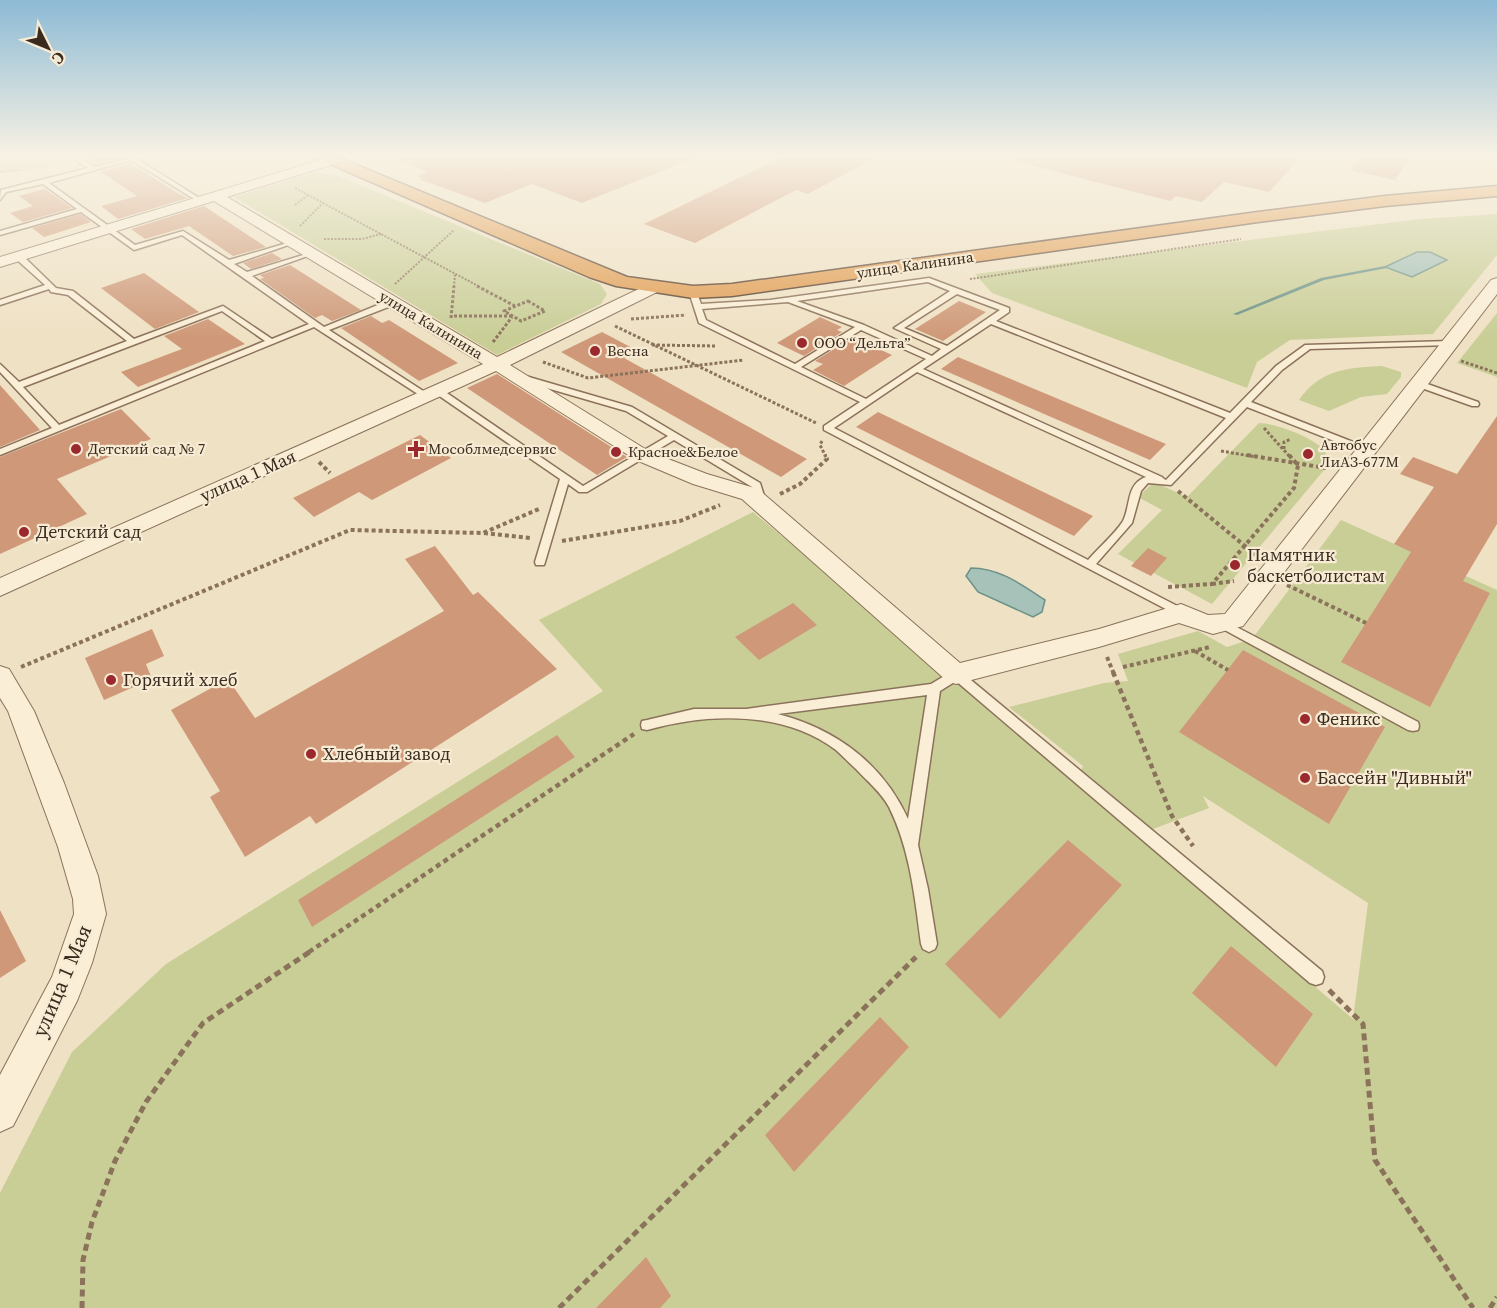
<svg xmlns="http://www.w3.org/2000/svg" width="1497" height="1308" viewBox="0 0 1497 1308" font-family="'Source Serif 4',serif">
  <rect width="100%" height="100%" fill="#efe1c4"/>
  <path fill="#c9ce97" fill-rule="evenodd" d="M2,154H30L33,161L58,155L71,161L32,171H0Z
    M316,172L338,176L600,284L607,294L601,304L497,355L234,197Z
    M1497,214V255L1433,334L1290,340L1257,362L1247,388L992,293L975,274L1420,219Z
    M1497,313V377L1457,363Z
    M1382,366L1401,372V377L1387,394L1361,397L1329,411L1299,400C1321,369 1346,368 1382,366Z
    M1259,423C1274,423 1317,438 1325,452C1329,459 1326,464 1324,470L1212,604L1118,554L1162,510L1138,497L1154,482L1187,497Z
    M753,512L1076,781L1083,766L1009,707L1104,683L1128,681L1118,654L1198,631L1227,647L1252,639L1341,520L1497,590V1308H0V1193L72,1052L166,964L603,691L539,620ZM1203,796L1368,903L1353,1019L1137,835L1209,808Z"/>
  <path fill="#a6c2b9" stroke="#6c9187" stroke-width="1.5" d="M1417,252H1430L1447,260L1412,277L1385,267Z
    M971,568C1000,568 1022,585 1045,600L1042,612L1033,617L978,592L966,576Z"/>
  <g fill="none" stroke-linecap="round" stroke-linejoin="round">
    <path fill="#6c9187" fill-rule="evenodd" d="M1385,266L1387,267V268L1324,280L1237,315L1233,314L1321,278Z"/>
  </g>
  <path fill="#cf9979" d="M82,154H116L122,158L97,164Z
    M385,154H704L582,203L532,184L485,203L419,179L423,178L417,176L427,172Z
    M788,154H882L808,194L796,190L695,243L644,224Z
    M1015,154H1304L1269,192L1224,182L1202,202L1176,196L1170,201L1014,161Z
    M1363,154H1414L1395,180L1350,170Z
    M130,163L179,194L188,198L118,219L101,206L137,196L101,172Z
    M45,189L72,208L23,222L10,213L33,206L19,196Z
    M204,206L266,247L233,256L189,226L145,239L131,229Z
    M81,214L91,222L44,237L32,228Z
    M272,253L282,259L251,269L243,263Z
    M290,265L361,310L332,321L322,315L315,318L260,279L264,278L260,275Z
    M144,273L199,312L155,329L101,288Z
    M959,301L986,312L943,341L915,329Z
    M371,316L382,323L389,320L458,363L419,381L341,328Z
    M820,317L842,327L837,330L842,332L804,356L777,343Z
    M208,319L245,344L138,387L121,372L182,349L164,336Z
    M602,332L638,351L624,358L807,459L781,477L561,352Z
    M853,337L892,355L844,386L813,370L823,364L815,361Z
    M958,357L1166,444L1150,460L941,369Z
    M497,374L627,457L597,475L467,388Z
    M0,385L40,430L0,447Z
    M121,409L151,439L57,479L87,514L0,554V457Z
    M878,412L1093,516L1074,536L856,427Z
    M1497,416V524L1463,581L1490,593L1430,707L1341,662L1411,552L1394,544L1434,487L1400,474L1413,457L1457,474Z
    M420,435L451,458L372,500L359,492L314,517L293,498Z
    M435,546L473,595L478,592L557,669L316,824L310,816L245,857L210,797L220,791L171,710L228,679L255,718L444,611L405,559Z
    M1148,548L1167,558L1151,576L1131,566Z
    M793,603L817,625L759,660L735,637Z
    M152,629L164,656L146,664L152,679L104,700L85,658Z
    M1243,650L1385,727L1329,824L1179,732Z
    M557,735L575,757L312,927L298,900Z
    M1068,840L1122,885L1000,1019L945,964Z
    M0,910L26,961L0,978Z
    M1231,946L1313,1014L1276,1067L1192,993Z
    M880,1017L909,1047L794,1172L765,1135Z
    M646,1257L671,1296L660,1308H596Z"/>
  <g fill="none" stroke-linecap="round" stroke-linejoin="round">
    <defs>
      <path id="lane" d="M67,154H75L94,167L134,157L204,201L199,202L131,160L49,183L135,245L183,231L229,260L294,241V243L234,264L247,272L313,252V254L252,276L324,327L390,300H396V304L329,330L431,396L430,398H424L314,327L0,455V449L52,428L0,372V364L19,382L127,341L68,295L51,292L49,289L0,305V300L45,285L16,259V255H22L56,288L73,291L134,339L223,306L272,339L309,324L182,235L134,250L81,212L0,235V231L77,209L43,184L6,192L0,200L1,190L88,168ZM222,311L265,341L59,425L23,387Z
        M929,278L1009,308V312L996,321L1230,413L1276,366L1305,345L1451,341L1455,343L1451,345L1310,349L1282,370L1251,402L1371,449V453H1365L1247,407L1171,485L1148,483L1141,491L1132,523L1096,564L1185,610L1187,613L1185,616L1181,617L824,430V426L860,402L699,323L689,292L696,290L701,304L770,300ZM928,282L950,291L894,328L941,349L932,356L864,325L797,301ZM957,294L1000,310L947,346L904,328ZM788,302L855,327L795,364L706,320L702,309ZM991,324L1226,418L1166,480L1164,479L1162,477L923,369ZM861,330L926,359L866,399L801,367ZM917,372L1146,477C1126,484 1131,505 1123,521C1114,535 1099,547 1088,560L834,428Z
        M522,375L632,407L760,483L766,502L765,504H757L752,487L674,440L587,492H579L568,484L545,562L544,565H536L535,562L560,479L435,393V389H441L583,486L668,436L626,411L519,380V376Z
        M1419,381L1478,402L1479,404L1478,406H1472L1416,386V382Z
        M1225,621L1418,722L1419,726L1418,730L1413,731L1408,730L1221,628L1219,625L1221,622Z
        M956,669L960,671L1322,971L1324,977L1322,983L1316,985L1310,983L956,681L940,691L918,845L928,889L937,944L935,949L929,952L923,949L921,944C915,898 910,849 889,807C881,792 867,781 856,769C849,763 843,756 836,750C783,710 707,713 647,730L642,729L641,725L642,721L647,720L694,709H746L931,684ZM927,695L908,819C883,764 836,729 778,714Z"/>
      <path id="street" d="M330,157L334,158V164L227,197L497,357L647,285H659L661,288L659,291L510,365L650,452L707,474L758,489L960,663L1099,629L1181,604L1208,615L1225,614L1491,280L1497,278V294L1243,626L1213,634L1179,623L1099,647L956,684L947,681L742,499L693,484L636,460L496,371L0,596V578L483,364L214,201L0,267V257Z
        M0,666L9,669L34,711L64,783L98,876L106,914L92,963L77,1001L13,1126L0,1132V1075L52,977L74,914L73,899L58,847L8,711L0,698Z"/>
      <path id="highway" d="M307,154H330L627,277L693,286L732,284L1258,212L1385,196L1497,186V196L1385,206L1258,222L732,296L693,298L616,286L589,277Z"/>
    </defs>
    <use href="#lane" stroke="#8b725a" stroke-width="3"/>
    <use href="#street" stroke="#8b725a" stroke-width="2"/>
    <use href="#highway" stroke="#58402e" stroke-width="3"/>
    <path stroke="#8b725a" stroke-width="2" stroke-dasharray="2 1.5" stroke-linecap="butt" d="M0,172L19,170
      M295,188L480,287
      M295,205L308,195
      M300,226L323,203
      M324,239H362L381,234
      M970,279L1241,239
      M395,284L454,230
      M454,287L455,274"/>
    <path stroke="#8b725a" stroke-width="3" stroke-dasharray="3 2" stroke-linecap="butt" d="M477,286L515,306
      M528,301L545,311L521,321L504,311Z
      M454,316H512
      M451,318L454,286
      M631,319L686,315
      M615,326L816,423
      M493,342L512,317
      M652,345L717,346
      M1461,361L1497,373
      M543,362L588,378L744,360
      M1264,428L1290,457
      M822,441L820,445L826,457
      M1284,449V442L1291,439
      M1221,451L1256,457"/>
    <path stroke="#8b725a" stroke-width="4" stroke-dasharray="4 3" stroke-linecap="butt" d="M1247,455L1326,468
      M319,462L330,473
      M1178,491L1256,555
      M780,494L800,484L827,459L825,455
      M484,533L530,538
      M562,541L680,521L720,505
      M1212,584L1234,581
      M1287,585L1366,623
      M1168,587L1212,584L1294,488L1298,465L1289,455
      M1195,651L1228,670
      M1107,657L1114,674
      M21,667L350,530L483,533L539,509
      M1123,667L1210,647"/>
    <path stroke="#8b725a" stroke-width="4.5" stroke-dasharray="5 4" stroke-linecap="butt" d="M1113,672L1172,816L1193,846
      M309,952L634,734"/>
    <path stroke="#8b725a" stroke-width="5" stroke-dasharray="7 4.5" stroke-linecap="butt" d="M1329,990L1363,1024L1375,1160L1473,1308
      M82,1308L83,1260L92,1222L115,1161L146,1102L203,1023L311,951
      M559,1308L916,957
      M1490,1308L1497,1297"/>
    <use href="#lane" fill="#faeed7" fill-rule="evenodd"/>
    <use href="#street" fill="#faeed7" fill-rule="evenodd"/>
    <use href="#highway" fill="#e19d53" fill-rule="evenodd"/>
  </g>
  <linearGradient id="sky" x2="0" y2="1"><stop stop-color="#8dbad5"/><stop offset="0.46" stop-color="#f8f2e4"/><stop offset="1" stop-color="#f8f2e4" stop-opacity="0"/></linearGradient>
  <rect width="1497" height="337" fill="url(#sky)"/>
  <g fill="#9b282d" stroke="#f7ebd4" stroke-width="2">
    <circle cx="802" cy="343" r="6"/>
    <circle cx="595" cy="351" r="6"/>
    <circle cx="76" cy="449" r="6"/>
    <path d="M413 440h6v6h6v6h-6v6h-6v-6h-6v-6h6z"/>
    <circle cx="616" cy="452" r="6"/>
    <circle cx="1308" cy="454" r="6"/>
    <circle cx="24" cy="532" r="6"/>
    <circle cx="1235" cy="565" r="6"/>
    <circle cx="111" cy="680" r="6"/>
    <circle cx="1305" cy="719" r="6"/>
    <circle cx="311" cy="754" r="6"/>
    <circle cx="1305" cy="778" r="6"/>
  </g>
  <g text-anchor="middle" stroke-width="4.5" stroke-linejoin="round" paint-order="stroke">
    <g font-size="15" fill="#3a2b1e" stroke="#f7ebd4">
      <text transform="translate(915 265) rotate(-8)" y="5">улица Калинина</text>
      <text transform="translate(431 325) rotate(31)" y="5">улица Калинина</text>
    </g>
    <g font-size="15" fill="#3a2b1e" stroke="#f7ebd4" text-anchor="start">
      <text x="814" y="348">ООО “Дельта”</text>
      <text x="607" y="356">Весна</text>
      <text x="1320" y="450">Автобус<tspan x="1320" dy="17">ЛиАЗ-677М</tspan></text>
      <text x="88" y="454">Детский сад № 7</text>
      <text x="428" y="454">Мособлмедсервис</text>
      <text x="628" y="457">Красное&amp;Белое</text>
    </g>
    <g font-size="18" fill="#3a2b1e" stroke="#f7ebd4">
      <text transform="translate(248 476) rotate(-24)" y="6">улица 1 Мая</text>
    </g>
    <g font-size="18" fill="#3a2b1e" stroke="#f7ebd4" text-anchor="start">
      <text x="36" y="538">Детский сад</text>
      <text x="1247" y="561">Памятник<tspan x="1247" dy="21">баскетболистам</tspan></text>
      <text x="123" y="686">Горячий хлеб</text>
      <text x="1317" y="725">Феникс</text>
      <text x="323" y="760">Хлебный завод</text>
      <text x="1317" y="784">Бассейн "Дивный"</text>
    </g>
    <g font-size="21" fill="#3a2b1e" stroke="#f7ebd4">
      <text transform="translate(62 981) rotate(-67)" y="7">улица 1 Мая</text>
    </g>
  </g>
  <g transform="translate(48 48) rotate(133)" stroke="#f7ebd4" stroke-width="4.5" paint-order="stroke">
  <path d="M0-4.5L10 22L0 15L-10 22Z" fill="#3a2b1e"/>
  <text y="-9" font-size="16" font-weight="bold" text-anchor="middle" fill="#3a2b1e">С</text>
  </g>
</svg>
